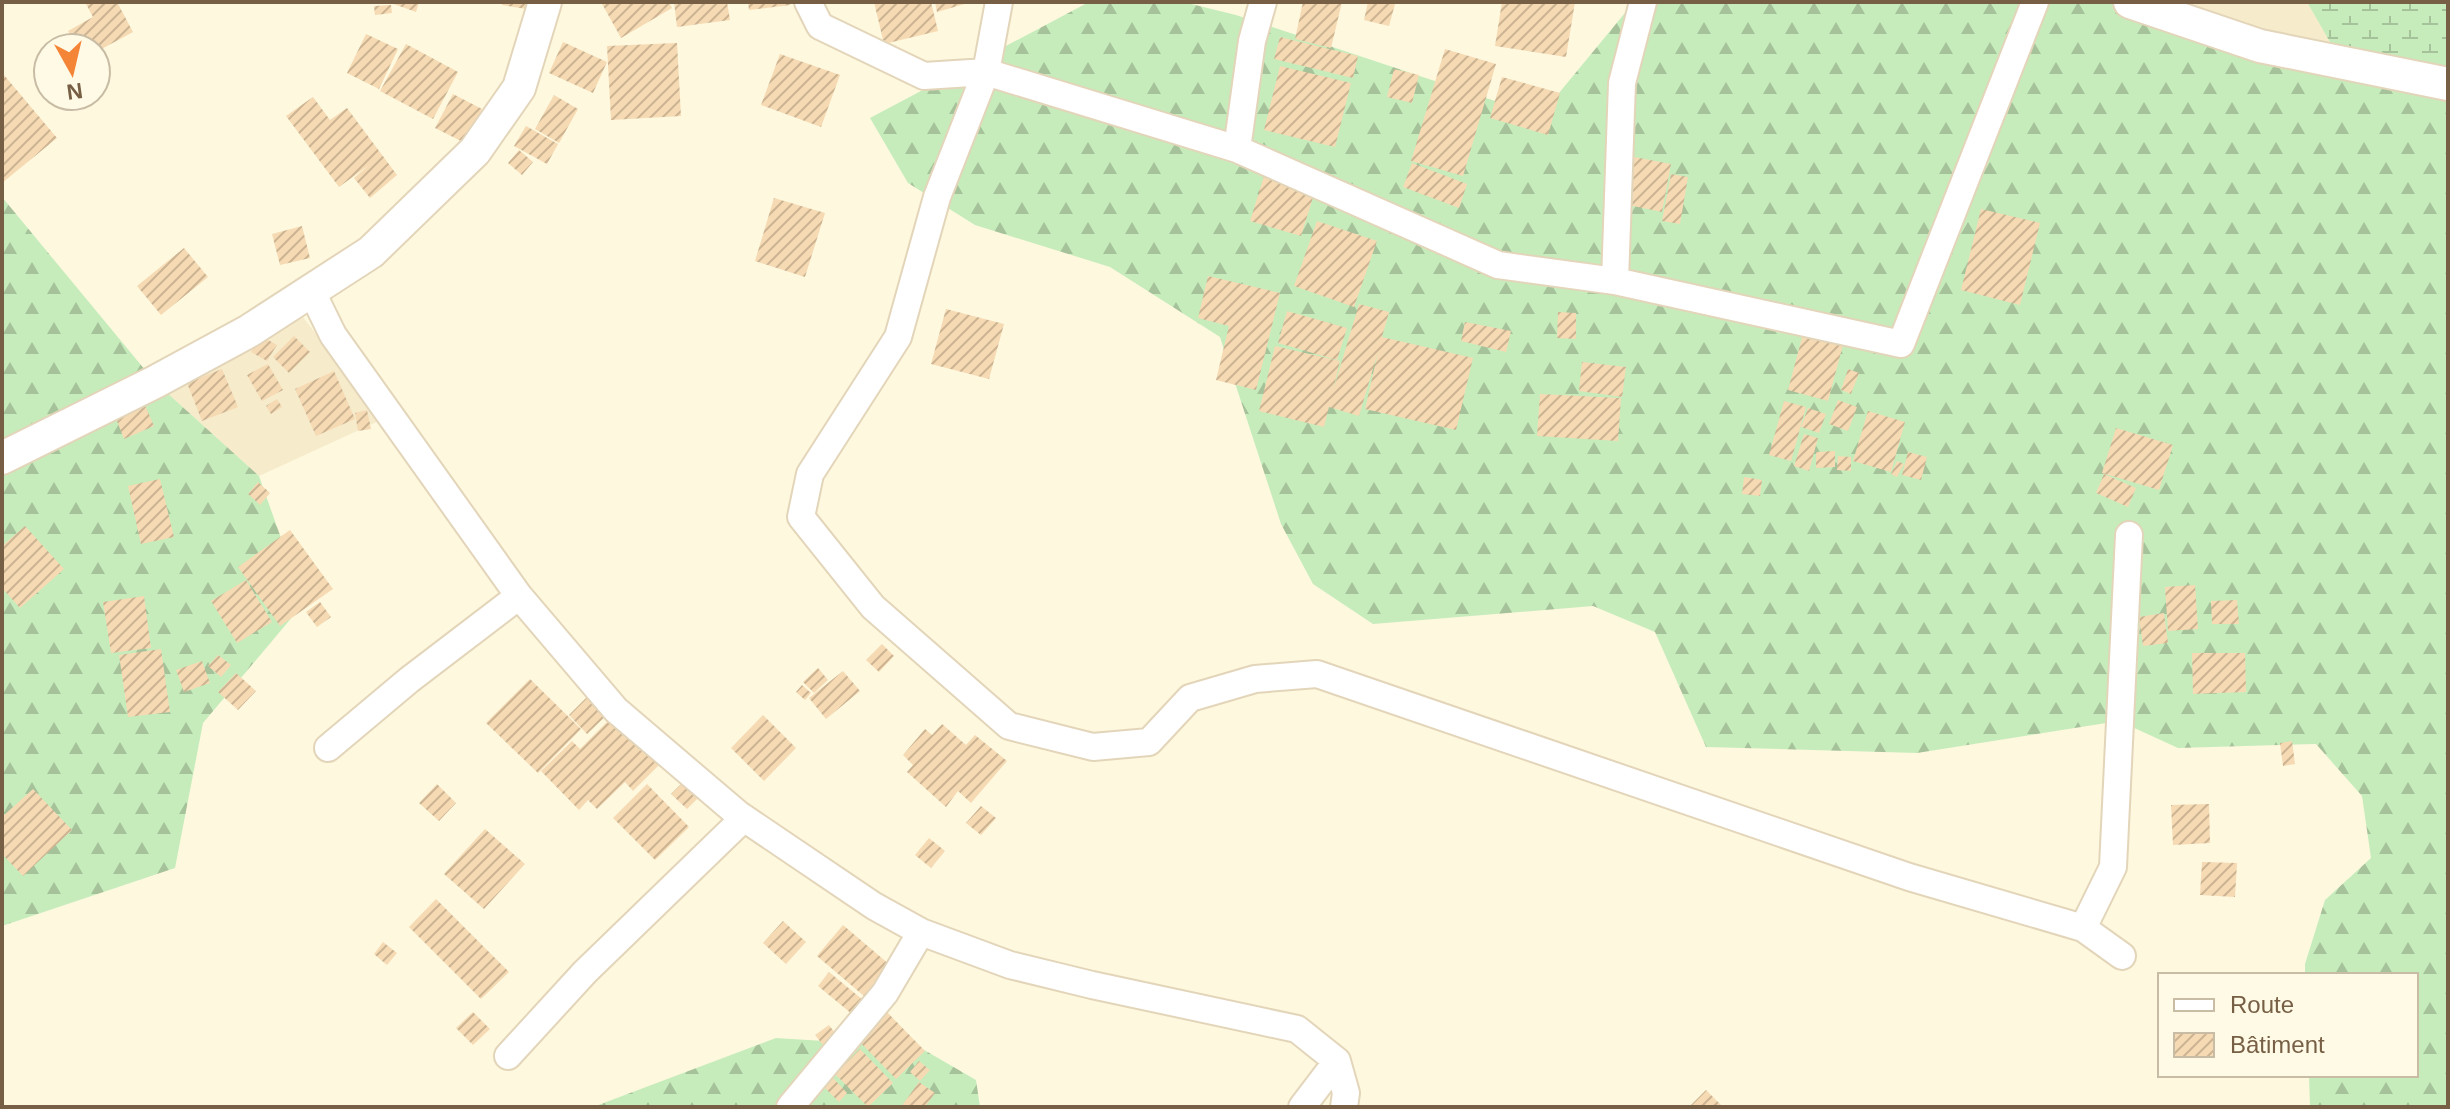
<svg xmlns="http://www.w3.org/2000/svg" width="2450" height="1109" viewBox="0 0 2450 1109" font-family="Helvetica,sans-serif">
  <defs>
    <pattern id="forest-firs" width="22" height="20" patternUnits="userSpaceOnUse" patternTransform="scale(2)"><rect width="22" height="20" fill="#c6ecbc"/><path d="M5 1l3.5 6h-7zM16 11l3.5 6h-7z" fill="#a5c29a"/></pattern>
    <pattern id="wetland-marsh" width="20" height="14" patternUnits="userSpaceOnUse" patternTransform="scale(2)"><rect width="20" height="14" fill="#c6ecbc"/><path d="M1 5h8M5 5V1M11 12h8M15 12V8" fill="none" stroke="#a5c29a"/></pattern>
    <pattern id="building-hatch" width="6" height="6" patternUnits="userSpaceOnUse" patternTransform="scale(2)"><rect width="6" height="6" fill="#f6dab3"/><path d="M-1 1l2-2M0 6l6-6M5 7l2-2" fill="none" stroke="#ccb493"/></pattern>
  </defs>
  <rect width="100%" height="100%" fill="#fef8de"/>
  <path fill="#f6ebcb" d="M2149,2H2307L2342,63Z
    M291,302L383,419L259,476L155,382Z"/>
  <path fill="url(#forest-firs)" d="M1089,2H1183L1236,15L1540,116L1634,2H2149L2448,84V1107H2310L2309,1075H2416V975H2305V964L2325,900L2371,858L2362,796L2316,744L2178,748L2119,721L1917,753L1706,747L1655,632L1593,606L1373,624L1313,584L1281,524L1220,337L1110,267L975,225L908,183L870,118Z
    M2,197L155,382L259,476L304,603L203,723L175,868L2,926Z
    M776,1038L919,1047L976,1080L980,1107H593Z"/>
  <path fill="url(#wetland-marsh)" d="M2307,2H2448V84L2342,63Z"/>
  <path fill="url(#building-hatch)" d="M85,2H117L133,32L96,52V48H78L68,31L93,17Z
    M388,2H419L416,12Z
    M502,2H527L526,9L502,5Z
    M601,2H669L672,8L621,38Z
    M674,2H727L730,20L677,27Z
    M748,2H790V5L749,10Z
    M874,2H931L938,31L884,44Z
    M935,2H968V3L937,12Z
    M1303,2H1342L1331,48L1295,39Z
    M1368,2L1395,4L1389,26L1364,20Z
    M1502,2H1575L1566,57L1495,46Z
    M391,5L392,13L375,15L374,6Z
    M366,34L398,49L379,89L347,73Z
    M1280,37L1358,56L1353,78L1274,59Z
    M563,42L607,62L593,93L549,73Z
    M677,43L681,116L611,120L607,46Z
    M406,44L458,72L433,119L380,91Z
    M1445,49L1496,64L1463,176L1411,161Z
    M780,54L840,75L821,127L761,105Z
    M1280,66L1351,83L1335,147L1264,130Z
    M1394,69L1419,75L1412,103L1387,97Z
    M4,75L57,138L2,183V76Z
    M1502,77L1560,93L1548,135L1490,118Z
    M453,94L482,109L465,143L435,128Z
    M554,95L578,109L559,143L535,129Z
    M313,97L330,120L347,108L397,175L370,198L354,178L369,165L339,187L286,116Z
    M526,126L558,144L547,164L514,146Z
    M519,150L533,162L522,175L508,163Z
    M1619,154L1671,164L1662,212L1609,201Z
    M1412,163L1467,184L1459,208L1403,187Z
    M1671,174L1688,177L1680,224L1662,221Z
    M1264,176L1315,191L1301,236L1250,221Z
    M774,198L825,213L805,277L755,261Z
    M1981,209L2040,223L2020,305L1961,290Z
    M1317,221L1377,241L1354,307L1294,286Z
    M302,226L310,258L280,265L272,234Z
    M184,248L208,277L161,315L137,286Z
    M1208,276L1280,293L1256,390L1216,380L1229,326L1198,318Z
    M1359,304L1389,312L1382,337L1473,358L1456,430L1365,409L1378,352L1359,416L1329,407L1324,427L1259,411L1275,346L1340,361L1333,391Z
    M946,309L1004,324L989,379L931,364Z
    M1287,311L1347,328L1337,360L1278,343Z
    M1558,312L1576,313V339L1557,338Z
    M1465,322L1511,331L1506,352L1461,341Z
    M1804,330L1844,341L1828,401L1788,390Z
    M261,336L277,345L267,361L251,352Z
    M294,336L310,352L289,373L273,357Z
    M1582,362L1626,367L1622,397L1579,391Z
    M268,364L283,390L262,401L247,375Z
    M222,369L238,407L202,421L187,383Z
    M1848,369L1859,373L1851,394L1841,390Z
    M334,371L355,419L316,436L295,389Z
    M1540,394L1621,398L1618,441L1537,436Z
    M277,399L282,407L271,414L266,406Z
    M1838,400L1857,407L1848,431L1829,424Z
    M1784,401L1806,407L1791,461L1769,455Z
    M144,403L154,426L124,439L115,416Z
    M1808,408L1826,414L1819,433L1801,427Z
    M367,410L371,429L358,431L355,413Z
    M1868,411L1905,422L1891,472L1853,461Z
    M2116,428L2173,445L2159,490L2102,473Z
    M1804,434L1818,438L1809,471L1794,466Z
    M1835,451V467L1816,468V452Z
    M1908,452L1927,457L1921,480L1902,475Z
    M1838,456L1851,457V471L1837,470Z
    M1897,461L1904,464L1897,477L1891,474Z
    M2104,474L2136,488L2128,507L2096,493Z
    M1744,477L1762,480L1760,496L1742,494Z
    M160,479L174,537L141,544L128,486Z
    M258,482L270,493L260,505L248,494Z
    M25,526L64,569L20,608L2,588V546Z
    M290,530L333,589L280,626L238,567Z
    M246,580L272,622L237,643L211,601Z
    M2195,585L2198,629L2168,631L2165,587Z
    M144,596L151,648L111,653L103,602Z
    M2237,600L2239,624H2212L2211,601Z
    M320,602L331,617L317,627L306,612Z
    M2164,613L2168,643L2143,646L2139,617Z
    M882,644L894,656L879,672L866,660Z
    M161,649L170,712L128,717L119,655Z
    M2192,653H2245L2246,692L2193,694Z
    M218,655L231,665L221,677L208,666Z
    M202,661L210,683L184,692L176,670Z
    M818,668L828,680L814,693L803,682Z
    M843,671L860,691L826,719L809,698Z
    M236,673L256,691L238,710L218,692Z
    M530,679L581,729L538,773L486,723Z
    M802,685L811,693L805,700L796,692Z
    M589,695L608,714L587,734L569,715Z
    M614,715L661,763L633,791L625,782L597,809L588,800L579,810L541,771L572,741L580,749Z
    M763,715L796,748L764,781L731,748Z
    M942,724L966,745L975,735L1007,761L971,803L958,791L946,807L907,772L913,765L903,755L925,729L932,735Z
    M2292,741L2295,764L2283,766L2280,743Z
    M690,775L705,791L687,809L671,794Z
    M437,784L456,803L439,821L419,803Z
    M647,784L689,827L655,860L613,818Z
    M33,789L72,830L23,876L2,854V817Z
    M2209,804L2210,843L2173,845L2171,805Z
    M981,806L996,818L981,835L966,823Z
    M485,829L525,864L484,909L444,874Z
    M929,838L945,851L931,868L915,855Z
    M2202,862L2237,863L2235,897L2200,895Z
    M436,899L509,972L481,999L409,927Z
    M783,921L806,942L786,964L763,943Z
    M843,925L890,965L864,996L817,956Z
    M383,942L397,953L387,965L374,954Z
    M829,972L863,1000L852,1014L818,986Z
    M882,1007L925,1051L896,1079L853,1035Z
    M473,1012L490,1029L473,1045L456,1028Z
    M829,1025L840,1040L827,1050L815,1035Z
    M860,1049L893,1083L868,1107L835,1074Z
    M919,1061L930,1070L920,1081L910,1072Z
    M833,1078L847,1093L839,1102L824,1087Z
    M919,1082L935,1093L925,1107H901Z
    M1706,1090L1723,1107H1689Z"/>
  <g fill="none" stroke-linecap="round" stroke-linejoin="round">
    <defs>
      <path id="minor" d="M808,2L820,26L924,76L986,72L937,197L898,337L810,474L801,517L873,607L1009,726L1093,747L1149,742L1190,698L1255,679L1317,674L1909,877L2083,928L2122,956
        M999,2L986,72L1237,149L1498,265L1615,281L1901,344L2035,2
        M1237,149L1252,41L1263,2
        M1615,281L1622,83L1643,2
        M312,292L333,335L519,596L616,710L738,814L874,906L921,932L1010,965L1092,985L1297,1029L1337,1061L1346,1093L1344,1107
        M328,748L409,680L519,596
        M2083,928L2113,867L2129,535
        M508,1056L585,972L744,818
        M790,1107L885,993L921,932
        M1302,1107L1337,1061"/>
      <path id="tertiary" d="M2130,2L2260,46L2448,84
        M2,458L155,382L249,331L371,252L475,151L519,88L545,2"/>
    </defs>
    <use href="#minor" stroke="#e3d5b9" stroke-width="30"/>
    <use href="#tertiary" stroke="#e3d5b9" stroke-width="36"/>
    <use href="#minor" stroke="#fff" stroke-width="26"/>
    <use href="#tertiary" stroke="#fff" stroke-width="32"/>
  </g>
  <rect width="2450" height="1109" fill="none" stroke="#765f44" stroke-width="8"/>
  <rect x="2158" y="973" width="260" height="104" fill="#fffae6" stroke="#c8bca5" stroke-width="2"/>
  <rect x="2174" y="999" width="40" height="12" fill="#ffffff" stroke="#c8bca5" stroke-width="2"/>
  <text x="2230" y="1013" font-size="24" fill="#765f44">Route</text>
  <rect x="2174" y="1033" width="40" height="24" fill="url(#building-hatch)" stroke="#c8bca5" stroke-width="2"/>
  <text x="2230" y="1053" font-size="24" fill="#765f44">Bâtiment</text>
  <g transform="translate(72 72) rotate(172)"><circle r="38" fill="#fffae6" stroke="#c8bca5" stroke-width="2"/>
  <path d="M0-6L14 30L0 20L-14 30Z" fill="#f48537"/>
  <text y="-12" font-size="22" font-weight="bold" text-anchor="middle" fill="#765f44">N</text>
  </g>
</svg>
